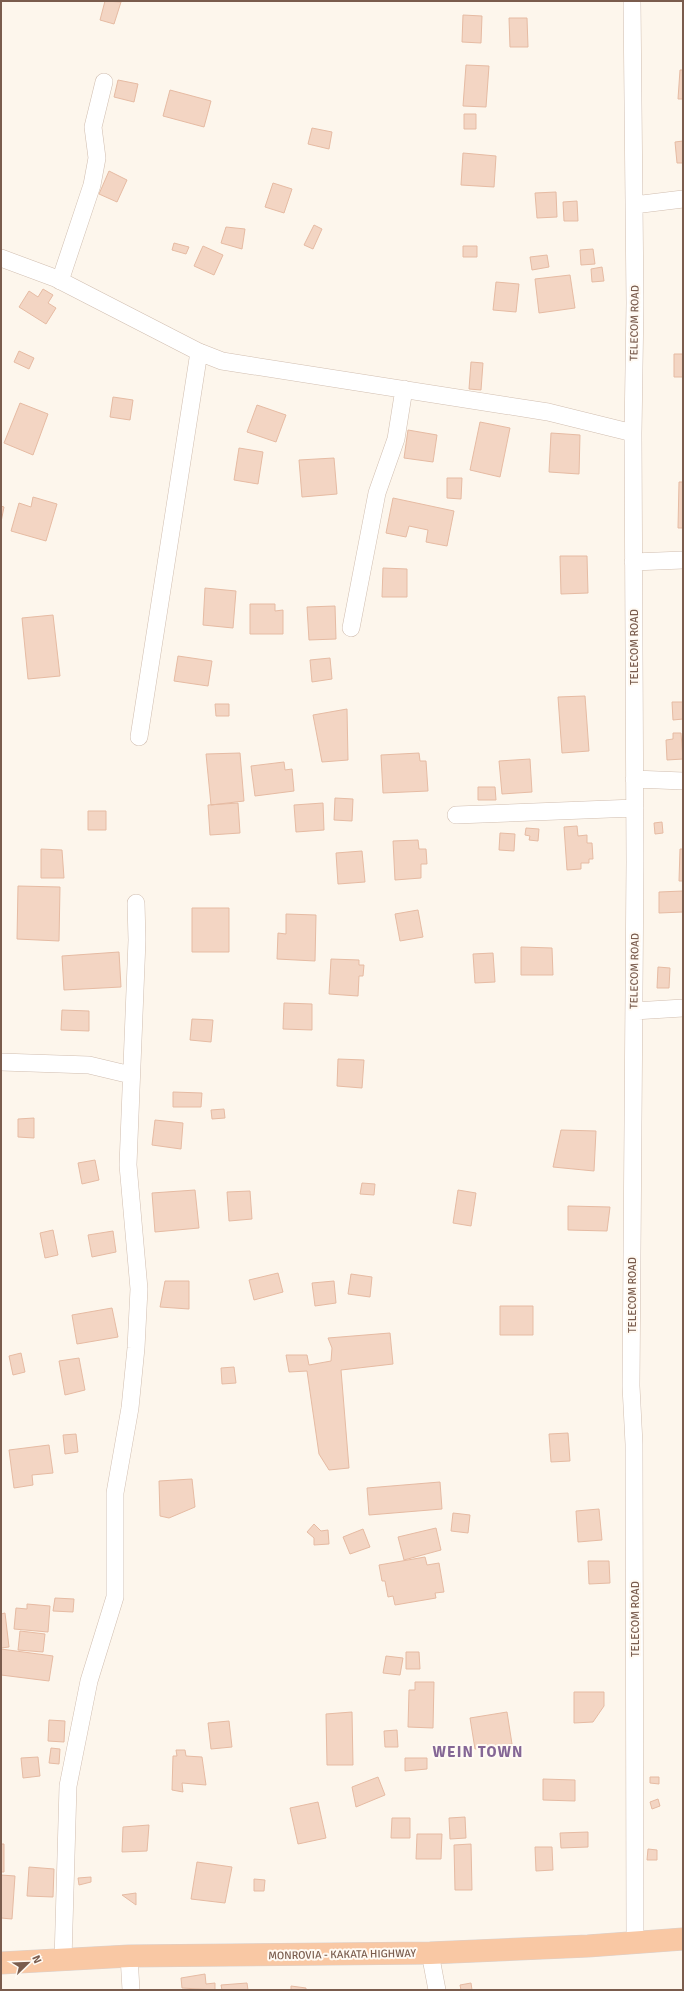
<svg xmlns="http://www.w3.org/2000/svg" width="684" height="1991" viewBox="0 0 684 1991" font-family="Signika,sans-serif">
  <rect width="100%" height="100%" fill="#fdf6ec"/>
  <path fill="#f3d5c3" stroke="#e6bba3" d="M105,1L121,2L114,24L100,20Z
    M463,15L482,16L481,43L462,42Z
    M509,18H527L528,47H510Z
    M466,65L489,66L486,107L463,106Z
    M680,70H683V99H678Z
    M118,80L138,84L134,102L114,97Z
    M170,90L211,101L204,127L163,116Z
    M464,114H476V129H464Z
    M312,128L332,132L329,149L308,144Z
    M683,141V163H677L675,142Z
    M463,153L496,156L494,187L461,185Z
    M109,171L127,180L117,202L99,194Z
    M273,183L292,189L284,213L265,207Z
    M556,192L557,217L537,218L535,193Z
    M577,201L578,221H564L563,202Z
    M314,225L322,229L313,249L304,245Z
    M226,227L245,229L242,249L221,243Z
    M174,243L189,247L186,254L172,250Z
    M203,246L223,255L214,275L194,266Z
    M463,246H477V257H463Z
    M593,249L595,264L581,265L580,250Z
    M547,255L549,267L532,270L530,257Z
    M602,267L604,281L592,282L591,269Z
    M570,275L575,308L539,313L535,279Z
    M496,282L519,284L516,312L493,310Z
    M43,289L53,295L48,303L56,308L46,324L19,307L29,291L38,297Z
    M19,351L34,358L29,369L14,362Z
    M674,354H683V377H674Z
    M471,362L483,363L481,390L469,389Z
    M113,397L133,400L130,420L110,417Z
    M20,403L48,414L33,455L4,443Z
    M257,405L286,415L276,442L247,432Z
    M480,422L510,428L500,477L470,470Z
    M408,430L437,435L433,462L404,458Z
    M551,433L580,435L579,474L549,472Z
    M239,448L263,452L258,484L234,480Z
    M334,458L337,494L302,497L299,460Z
    M447,478H462L461,499L447,498Z
    M679,482H683V528H678Z
    M33,497L57,504L46,541L11,531L19,503L31,507Z
    M393,498L454,511L447,546L426,542L428,530L409,526L406,537L386,533Z
    M1,506L4,507L1,522Z
    M560,556H587L588,593L561,594Z
    M383,568L407,569V597H382Z
    M205,588L236,591L233,628L203,625Z
    M250,604H275V611L283,610V634H250Z
    M335,606L336,639L309,640L307,607Z
    M53,615L60,676L28,679L22,618Z
    M178,656L212,661L208,686L174,681Z
    M330,658L332,679L312,682L310,660Z
    M585,696L589,751L562,753L558,697Z
    M672,702H683V719L673,720Z
    M215,704H229V716H216Z
    M347,709L348,760L322,762L313,715Z
    M673,733H681L683,759L667,760L666,740L673,739Z
    M240,753L244,801L211,805L206,754Z
    M419,753L420,761H426L428,791L383,793L381,755Z
    M530,759L532,792L502,794L499,761Z
    M284,762L285,770L292,769L294,791L255,796L251,766Z
    M478,787H495L496,800H478Z
    M335,798L353,799L352,821L334,820Z
    M238,803L240,833L210,835L208,805Z
    M323,803L324,830L296,832L294,805Z
    M88,811H106V830H88Z
    M662,822L663,833L655,834L654,823Z
    M577,826L578,836L587,835V843H592L593,859H589V863H581V869L567,870L564,827Z
    M526,828L539,829L538,841L529,840L530,836L525,835Z
    M500,833L515,834L514,851L499,850Z
    M418,840L419,849H426L427,864H421V878L395,880L393,841Z
    M41,849L62,850L64,878H41Z
    M680,849H683V881H679Z
    M362,851L365,882L338,884L336,853Z
    M18,886L60,887L59,941L17,939Z
    M683,891V912L659,913V892Z
    M192,908H229V952H192Z
    M418,910L423,937L400,941L395,914Z
    M286,914L316,915L315,961L277,959L278,933L286,934Z
    M521,947L552,948L553,975H521Z
    M119,952L121,987L64,990L62,956Z
    M493,953L495,982L475,983L473,954Z
    M331,959L359,960V965H364L363,976H359L358,996L329,994Z
    M658,967L670,968L669,988H657Z
    M284,1003L312,1004V1030L283,1029Z
    M62,1010L89,1011V1031L61,1030Z
    M192,1019L213,1020L211,1042L190,1040Z
    M338,1059L364,1060L362,1088L337,1086Z
    M173,1092L202,1093L201,1107H173Z
    M224,1109L225,1118L212,1119L211,1110Z
    M34,1118V1138L18,1137V1119Z
    M155,1120L183,1123L181,1149L152,1145Z
    M561,1130L596,1131L594,1171L553,1167Z
    M95,1160L99,1180L82,1184L78,1163Z
    M362,1183L375,1184L374,1195L360,1194Z
    M195,1190L199,1228L155,1232L152,1193Z
    M458,1190L476,1193L471,1226L453,1223Z
    M250,1191L252,1219L229,1221L227,1192Z
    M568,1206L610,1207L607,1231L568,1230Z
    M53,1230L58,1255L45,1258L40,1233Z
    M113,1231L116,1252L92,1257L88,1235Z
    M278,1273L283,1292L254,1300L249,1280Z
    M351,1274L372,1277L370,1297L348,1294Z
    M165,1281H189V1309L160,1307Z
    M334,1281L336,1303L315,1306L312,1283Z
    M500,1306H533V1335H500Z
    M112,1308L118,1337L77,1344L72,1315Z
    M390,1333L393,1364L341,1370L349,1468L329,1470L319,1454L307,1371L289,1372L286,1355H307L309,1365L331,1361L332,1348L328,1338Z
    M21,1353L25,1372L13,1375L9,1356Z
    M79,1358L85,1390L65,1395L59,1361Z
    M234,1367L236,1383L222,1384L221,1368Z
    M568,1433L570,1461L551,1462L549,1434Z
    M76,1434L78,1452L65,1454L63,1435Z
    M49,1445L53,1473L32,1475L33,1485L14,1488L9,1450Z
    M192,1479L195,1507L169,1518L160,1516L159,1481Z
    M440,1482L442,1509L369,1515L367,1488Z
    M599,1509L602,1540L578,1542L576,1511Z
    M453,1513L470,1515L468,1533L451,1531Z
    M314,1524L321,1531L328,1530L329,1544L314,1545V1538L307,1532Z
    M436,1528L441,1550L404,1560L398,1537Z
    M363,1529L370,1547L350,1554L343,1537Z
    M425,1557L427,1565L439,1563L444,1592L435,1593L436,1598L395,1605L393,1596L388,1597L385,1581H382L379,1565Z
    M588,1561H609L610,1583L589,1584Z
    M55,1598L74,1599L73,1612L53,1611Z
    M27,1604L50,1606L48,1632L14,1629L16,1608L27,1609Z
    M5,1613L9,1647L1,1648V1614Z
    M20,1631L45,1634L43,1652L18,1650Z
    M1,1649L53,1656L49,1681L1,1675Z
    M406,1652H419L420,1669H406Z
    M386,1656L403,1658L400,1675L383,1673Z
    M415,1682H434L433,1728L408,1727L409,1690H415Z
    M574,1692H604V1706L593,1722L574,1723Z
    M352,1712L353,1765H327L326,1714Z
    M507,1712L512,1744L475,1749L470,1718Z
    M49,1720L65,1721L64,1742L48,1741Z
    M229,1721L232,1747L211,1749L208,1723Z
    M397,1730L398,1747H385L384,1731Z
    M51,1748L60,1749L59,1764L49,1763Z
    M176,1750H185L186,1756L202,1757L206,1785L182,1783L183,1792L172,1790L173,1756H177Z
    M38,1757L40,1776L23,1778L21,1758Z
    M405,1758H427V1769L405,1771Z
    M378,1777L385,1795L356,1807L352,1787Z
    M650,1777H659V1784L650,1783Z
    M543,1779L575,1780V1801L543,1800Z
    M658,1799L660,1806L652,1809L650,1802Z
    M318,1802L326,1838L298,1844L290,1808Z
    M465,1817L466,1838L450,1839L449,1818Z
    M392,1818H410V1838H391Z
    M149,1825L147,1851L122,1852L123,1827Z
    M588,1832V1847L561,1848L560,1833Z
    M417,1834H442L441,1859H416Z
    M1,1844H4V1872H1Z
    M471,1844L472,1890H455L454,1845Z
    M535,1847H552L553,1870L536,1871Z
    M648,1849L657,1850V1860H647Z
    M197,1862L232,1867L225,1903L191,1899Z
    M29,1867L54,1869L53,1897L27,1896Z
    M1,1875L15,1876L12,1919L1,1918Z
    M91,1877V1882L79,1885L78,1878Z
    M254,1879L265,1880L264,1891H254Z
    M136,1893V1905L122,1895Z
    M205,1974L206,1984L215,1983V1990L182,1988L181,1978Z
    M247,1983L248,1990H222L221,1985Z
    M471,1983L472,1990H461L460,1985Z
    M291,1986L306,1988V1990H291Z"/>
  <g fill="none" stroke-linecap="round" stroke-linejoin="round">
    <defs>
      <path id="minor" d="M632,1L635,303L633,433L635,861L631,1386L634,1444L635,1941
        M634,205L683,199
        M1,258L55,278L199,352L222,361L548,412L633,433
        M60,281L92,185L97,158L93,127L104,82
        M633,562L683,560
        M351,628L377,493L396,439L404,389
        M139,737L199,352
        M634,779L683,781
        M456,815L635,808
        M634,1011L683,1008
        M1,1062L89,1065L131,1075
        M430,1953L437,1990
        M129,1956L131,1990
        M63,1960L68,1786L89,1681L115,1597V1493L130,1408L136,1348L139,1289L128,1165L137,940L136,903"/>
      <path id="trunk" d="M1,1963L129,1956L430,1953L588,1946L683,1939"/>
    </defs>
    <use href="#minor" stroke="#d1beb0" stroke-width="18"/>
    <use href="#trunk" stroke="#dad1cd" stroke-width="23"/>
    <use href="#minor" stroke="#fff" stroke-width="17"/>
    <use href="#trunk" stroke="#f9c8a4" stroke-width="22"/>
  </g>
  <g text-anchor="middle" stroke-width="4" stroke-linejoin="round" paint-order="stroke">
    <g font-size="11" fill="#7a5c4d" stroke="#fffaf3">
      <text transform="translate(634 323) rotate(-89)" y="4">TELECOM ROAD</text>
      <text transform="translate(634 647) rotate(-90)" y="4">TELECOM ROAD</text>
      <text transform="translate(634 971) rotate(-89)" y="4">TELECOM ROAD</text>
      <text transform="translate(632 1295) rotate(-90)" y="4">TELECOM ROAD</text>
      <text transform="translate(635 1619) rotate(-90)" y="4">TELECOM ROAD</text>
      <text transform="translate(342 1954) rotate(-1)" y="4">MONROVIA - KAKATA HIGHWAY</text>
    </g>
    <g font-size="15" font-weight="bold" letter-spacing="1" fill="#846695" stroke="#fffaf3">
      <text x="478" y="1757">WEIN TOWN</text>
    </g>
  </g>
  <rect width="684" height="1991" fill="none" stroke="#7a5c4d" stroke-width="4"/>
  <g transform="translate(28 1963) rotate(67)" stroke="#fffaf3" stroke-width="3" paint-order="stroke">
  <path d="M0-3L7 15L0 10L-7 15Z" fill="#7a5c4d"/>
  <text y="-6" font-size="11" font-weight="bold" text-anchor="middle" fill="#7a5c4d">N</text>
  </g>
</svg>
